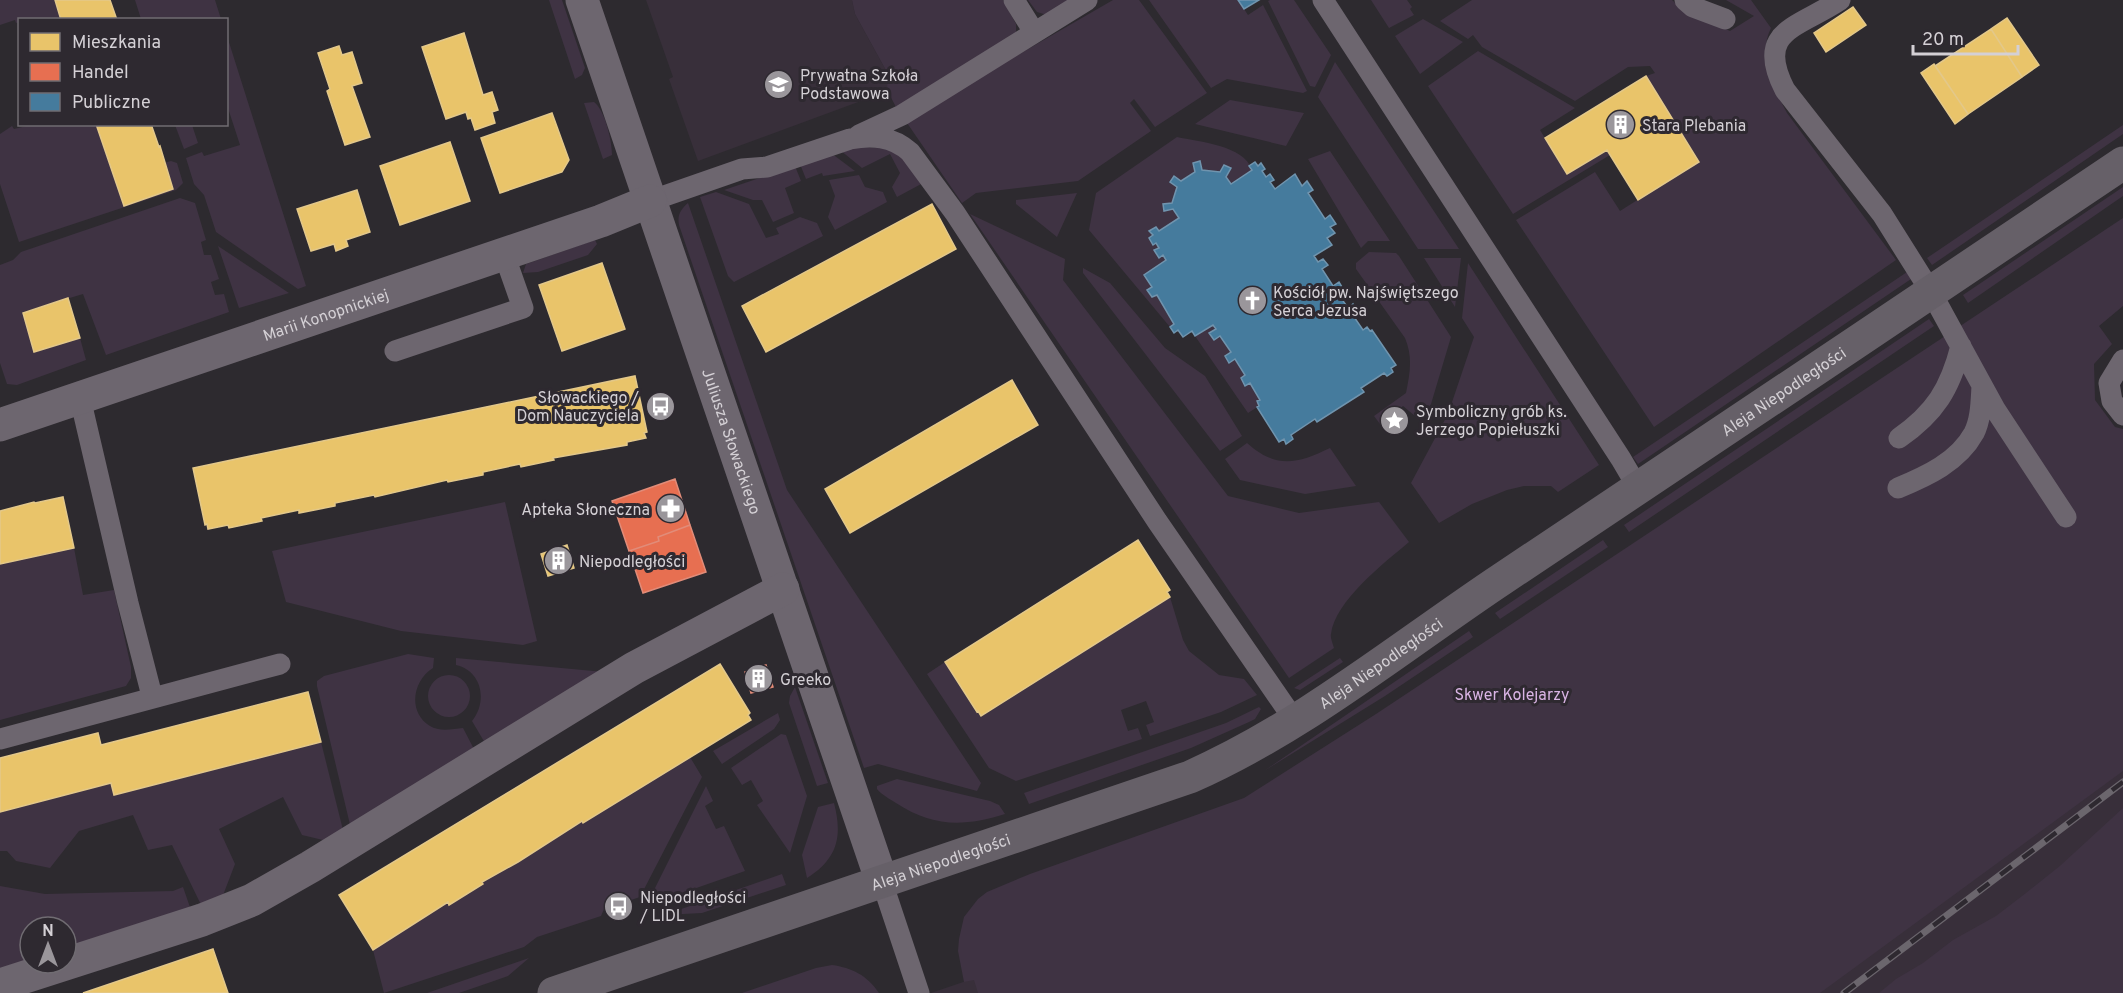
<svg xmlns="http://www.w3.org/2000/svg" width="2123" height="993" viewBox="0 0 2123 993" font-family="Overpass,sans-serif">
  <rect width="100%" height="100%" fill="#2d2a2f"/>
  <path fill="#382f3a" d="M646,0H852L855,14L888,74V91L698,161L669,79L673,77Z
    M2123,647V993H1814Z
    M978,977L984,993H931Z"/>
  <path fill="#3f3343" d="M0,0H55L61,19L20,20L19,22L16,23L15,20L0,25Z
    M135,0H215L221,19H141Z
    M549,0H562L585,68L582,75L575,79Z
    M852,0H1003L1016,24V38L896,107L887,90L888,74L855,14Z
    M1028,0H1074L1047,15L1037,12Z
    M1113,0H1139L1207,93L1155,127L1134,99L1130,103L1151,131L1078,181L976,193L962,203L905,120Z
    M1149,0H1238L1248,15L1263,5L1307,91L1303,93L1227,79L1211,88Z
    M1270,0H1294L1331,55L1315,87L1310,86L1268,1Z
    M1371,0H1407L1412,7L1410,9L1414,15L1389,28Z
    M1472,0H1672L1683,10L1730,31L1754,16L1726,0H1751L1771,28C1757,56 1774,88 1787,113L1896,260L1654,427L1516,220L1595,172L1620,211L1699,161L1646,76L1655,73L1650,66L1628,67L1575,101L1482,47L1473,35L1468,39L1440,21Z
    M1423,19L1463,42L1420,74L1395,36Z
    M227,36L306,286L298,289L216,232L204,195L194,184L186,158L202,152L204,156L240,145L227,105Z
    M1478,51L1575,108L1540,130L1567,174L1607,150L1610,155L1513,214L1428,86Z
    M1335,62L1459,249H1418L1318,97Z
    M1230,100L1304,113L1286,146L1195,124Z
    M594,102C605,110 612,141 612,155L603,159L584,103Z
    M31,125H96L124,206L172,189L164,163L171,161L177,163L183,183L176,190L19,242L0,184V134L12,126L14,129Z
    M175,125H192L198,143L184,149Z
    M2123,125V134L1932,265L1927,258Z
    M1177,137C1199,142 1244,145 1252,170L1231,184L1226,177L1230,168L1224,165L1220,172L1202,170L1200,161L1193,163L1195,172L1181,181L1174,176L1170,182L1177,187L1172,203L1163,204L1165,211L1173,209L1179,218L1159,231L1156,227L1150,231L1153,235L1149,238L1159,248L1154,250L1159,257L1163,255L1166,260L1144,275L1152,287L1148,291L1152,297L1157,295L1174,324L1170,327L1089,230L1096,193Z
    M850,147L894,148L923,183L897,197L892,187L900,173L890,154L862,168L840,150Z
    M1330,151L1390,241H1368L1361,248L1308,159Z
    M831,153L855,171L823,176L822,173L806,179L800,164Z
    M795,166L801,181L785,188L794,213L773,222L762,200H753L724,190Z
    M859,175L865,187L883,192L887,202L835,230L828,217L835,196L829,180Z
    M2123,187V196L1968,303L1963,295Z
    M716,192L749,204L766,238L779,234L776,228L800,217L817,223L823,236L734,282L728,276L700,197Z
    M1077,193L1057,237L1016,204V200Z
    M180,198L195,203L206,240L201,242L204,255H211L219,279L211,282L215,295L224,294L229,312L106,355L83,294L23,312L34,352L80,338L86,360L17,385L7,384L0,363V265L13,260L21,252Z
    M688,203L787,490L981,783L977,791L878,764L864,768L679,225C677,215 681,209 688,203Z
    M970,214L1065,259L1063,280L1228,496L1299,513L1379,502L1409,542C1384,563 1335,601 1331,634C1330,638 1333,644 1334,648L1289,678Z
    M2123,218V306L2099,326L2112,344L2094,364L2095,400L2115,427L2123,429V771L1820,993H978L974,980L964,982L958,951L959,939L964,917L978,899L987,892L1030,874L1244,798L1376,714Z
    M595,240L597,244L588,255L538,272L523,273L526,264Z
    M218,246L289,293L239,308Z
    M1369,252L1396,253L1399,256L1451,337L1431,404L1421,421L1403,406L1380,424L1374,416L1406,393C1410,373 1413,357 1405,338L1356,269V263Z
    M1424,258H1461L1455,307Z
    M1468,263L1599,465L1558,492L1551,486H1524L1507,490L1472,504L1439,523L1411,483L1448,414L1474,337L1462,318Z
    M1083,268L1110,283L1165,348L1205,376L1242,436L1220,451L1083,273Z
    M1910,270L1914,277L1638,464L1633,457Z
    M1929,319L1934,326L1629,532L1624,525Z
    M1213,325L1216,329L1209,333L1214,340L1220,336L1231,352L1225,357L1229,363L1235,359L1245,375L1241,378L1245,386L1250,383L1260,400L1257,401L1259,406L1248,413L1195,336Z
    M1247,443C1276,469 1297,464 1330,448L1356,486L1305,494L1240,480L1225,459Z
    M505,502L537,641L523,645L401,631L286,602L272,551Z
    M1603,540L1608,547L1500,619L1495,613Z
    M74,548L83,595L114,590L131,667V678L126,686L0,720V564Z
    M1170,597L1183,640L1189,651L1219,675L1244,679L1257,695L1221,712L1150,736L1146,725L1154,722L1146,701L1121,710L1128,731L1138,728L1142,739L1016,781L989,768L927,674L945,662L976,712L982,716Z
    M1469,631L1473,637L1385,696L1264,771Z
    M408,654L434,658L433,668C413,680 407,712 430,726C439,732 453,729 463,728L475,751L352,833L317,686V681L324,676Z
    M456,658L604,672L485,743L472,721C488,701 482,671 456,665Z
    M1340,658L1343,662L1300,690L1294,688Z
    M428 696a21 21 0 1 1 42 0a21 21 0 1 1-42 0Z
    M795,687L828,783L817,786L789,703L790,696Z
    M1259,707L1261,709L1255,719L1249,722L1191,748L1029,804L1024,793L1226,723Z
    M778,713L780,720L774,729L722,764L713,751Z
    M781,734L786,735L807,796L790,853L757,805L763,801L751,780L742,785L731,768Z
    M321,742L345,838L323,840L302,835L283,797L219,829L235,864L220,903L205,913L172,845L148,850L133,815L79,831L50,868L16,861L7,851H0V812L111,783L114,795Z
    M690,757L702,777L640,897L604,909L601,916L537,937L524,947L384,993L373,950L448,902L449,904L483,884L482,882L518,862L582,821Z
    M897,779L990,801L999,805L1005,814C963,827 933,827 896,803C890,799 882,795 877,789V786Z
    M706,786L713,801L705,806L716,829L724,826L745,871L662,900L654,890Z
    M834,803C843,837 837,859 807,878L802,855L818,807Z
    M2123,808V993H1879L1896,979L1923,963L1953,940L1996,916L2026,893L2061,865Z
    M782,874L786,885L702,913L664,915Z
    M0,886L45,894L173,891L183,887L192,913L66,952V927H30V963L0,972Z
    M529,958L508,976L491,982L459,993H427Z
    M832,965C852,968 867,975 879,993H742L816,968Z"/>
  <path fill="#e9c46a" stroke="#e3c88a" stroke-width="1.5" d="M55,0H110L117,20H61Z
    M1853,7L1866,25L1826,52L1814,33Z
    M2007,18L2039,65L2022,77L1991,29Z
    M1991,29L2022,77L1968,114L1935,66Z
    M464,33L483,95L492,92L498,110L492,112L495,123L475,130L471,118L468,119L466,112L446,119L422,47Z
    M339,46L342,55L352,52L362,83L352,86L370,137L345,145L327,91L330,89L318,53Z
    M1934,64L1968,114L1955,124L1921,73Z
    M1646,76L1699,162L1638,200L1607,150L1567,174L1545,138Z
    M552,113L569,160L562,172L500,193L481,138Z
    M96,124H151L159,147L160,146L173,189L124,206Z
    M450,142L470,201L400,225L380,166Z
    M357,190L370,232L346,240L348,246L336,251L334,244L311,251L297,209Z
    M932,204L956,249L766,352L742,306Z
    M602,263L625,329L562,351L539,285Z
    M68,298L80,338L34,352L23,313Z
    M635,376L647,432L644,433L646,438L627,442V445L553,458L554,460L521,467L520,464L483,472V475L448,482L447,480L375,497L374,495L335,503V506L299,513V510L261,518L262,521L229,528L228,525L208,529L207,524L205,525L193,468Z
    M1012,380L1038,425L850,533L825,489Z
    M63,497L74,548L0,564V511L34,502L35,503Z
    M1138,540L1170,590L1167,592L1170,597L981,716L978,711L977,712L945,662Z
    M567,545L574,568L548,576L541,554Z
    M720,664L750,713L748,715L751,720L583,823L582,821L518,862L482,882L483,884L449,905L448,902L373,950L339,895Z
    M308,692L321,742L114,795L111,783L0,812V758L98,733L101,745Z
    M213,949L228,993H83Z"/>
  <path fill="#e76f51" stroke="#e18c79" stroke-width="1.5" d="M675,479L690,525L658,537L659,541L629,551L612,501Z
    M690,525L706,572L643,593L629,551L659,541L658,537Z
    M766,665L773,687L751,693L745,672Z"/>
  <path fill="#457b9d" stroke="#7094ae" stroke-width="1.5" d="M1238,0H1259L1244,9Z
    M1200,161L1202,170L1220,172L1224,165L1231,168L1226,177L1231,184L1252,170L1249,166L1255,162L1258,166L1261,163L1265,169L1262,171L1266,177L1270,174L1274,180L1270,182L1275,189L1295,174L1302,186L1307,181L1313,190L1308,193L1325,219L1330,215L1336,224L1330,227L1335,233L1327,238L1332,245L1314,256L1318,262L1323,259L1328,265L1322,269L1333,286L1339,282L1342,287L1336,291L1348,308L1353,304L1357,311L1352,314L1363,330L1367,327L1370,331L1372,330L1396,365L1391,368L1393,372L1387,376L1384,373L1361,388L1364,392L1317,422L1315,419L1291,435L1293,439L1286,444L1284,439L1279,442L1257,407L1259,406L1257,401L1260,400L1250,383L1245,386L1241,378L1245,375L1235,359L1229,363L1225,356L1231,352L1220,336L1214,340L1209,333L1216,329L1213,325L1195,336L1192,331L1183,337L1178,330L1174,333L1170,327L1174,324L1157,295L1152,297L1147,290L1152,287L1144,275L1166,260L1163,255L1159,258L1154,250L1159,248L1156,243L1153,245L1149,238L1153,235L1149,231L1156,227L1159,231L1179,218L1173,209L1164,211L1163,204L1172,203L1177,187L1170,182L1174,176L1181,181L1195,172L1193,163Z"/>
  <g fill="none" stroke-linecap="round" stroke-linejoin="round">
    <path stroke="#6d666f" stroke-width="21" d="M1014,0L1034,32
      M1323,0L1621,459L1638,488
      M1685,0L1693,7L1725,19
      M1840,0C1798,28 1754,30 1785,90L1882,214L1931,292L1995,409L2066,517
      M859,135L902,115L1087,0
      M650,201L742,169L767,167L850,139C872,135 892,136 910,152L955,213L1157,521L1295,721
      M395,351L523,308L504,254
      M2123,360L2109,383L2112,401L2123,415
      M80,398L128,603L152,696
      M1899,438C1935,413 1950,389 1961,346
      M1898,488C1927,476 1958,462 1974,433C1981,419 1981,402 1982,386
      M0,739L280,664
      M882,882L919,993"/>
    <g stroke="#6d666f" stroke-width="33">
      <path id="s1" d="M582,0L882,882"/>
      <path id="s2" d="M0,425L601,221L650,201"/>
      <path d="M0,985L202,920L252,900L310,867L634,668L783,589"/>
    </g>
    <path stroke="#666068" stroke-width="33" id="s3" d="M554,993L1190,777C1303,727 1400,647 1502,579C1710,441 1916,302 2123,163"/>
    <defs>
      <path id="rail" d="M1844,993L2123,782"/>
    </defs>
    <use href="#rail" stroke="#6b666d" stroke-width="7"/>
    <use href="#rail" stroke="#2e2930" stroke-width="4.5" stroke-dasharray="14" stroke-linecap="butt"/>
  </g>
  <defs>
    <symbol id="school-disc" viewBox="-11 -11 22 22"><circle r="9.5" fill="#9a969b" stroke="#2e2930"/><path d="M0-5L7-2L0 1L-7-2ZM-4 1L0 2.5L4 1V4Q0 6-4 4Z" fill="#fff"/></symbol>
    <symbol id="building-disc" viewBox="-11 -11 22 22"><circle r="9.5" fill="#9a969b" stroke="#2e2930"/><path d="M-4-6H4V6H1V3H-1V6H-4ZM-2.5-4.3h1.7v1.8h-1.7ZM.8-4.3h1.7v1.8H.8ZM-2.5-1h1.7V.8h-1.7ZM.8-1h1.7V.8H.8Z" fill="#fff"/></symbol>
    <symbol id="church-disc" viewBox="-11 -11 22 22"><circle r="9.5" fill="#9a969b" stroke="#2e2930"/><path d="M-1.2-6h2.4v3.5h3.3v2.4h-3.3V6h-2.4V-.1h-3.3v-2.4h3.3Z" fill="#fff"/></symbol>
    <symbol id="bus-disc" viewBox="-11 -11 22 22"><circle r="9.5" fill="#9a969b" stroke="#2e2930"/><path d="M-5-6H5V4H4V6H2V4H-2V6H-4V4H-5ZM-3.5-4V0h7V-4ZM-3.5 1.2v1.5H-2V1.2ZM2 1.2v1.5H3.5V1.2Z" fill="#fff"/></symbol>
    <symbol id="sight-disc" viewBox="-11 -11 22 22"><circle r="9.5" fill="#9a969b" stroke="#2e2930"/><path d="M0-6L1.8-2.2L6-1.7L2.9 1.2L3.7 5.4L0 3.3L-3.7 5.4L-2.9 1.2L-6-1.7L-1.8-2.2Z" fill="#fff"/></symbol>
    <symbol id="pharmacy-disc" viewBox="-11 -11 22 22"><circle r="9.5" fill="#9a969b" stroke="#2e2930"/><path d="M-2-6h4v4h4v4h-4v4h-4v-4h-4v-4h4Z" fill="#fff"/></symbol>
  </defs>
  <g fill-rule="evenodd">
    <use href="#school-disc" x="762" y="68" width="33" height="33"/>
    <use href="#building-disc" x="1604" y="108" width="33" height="33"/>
    <use href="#church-disc" x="1236" y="284" width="33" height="33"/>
    <use href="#bus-disc" x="644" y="390" width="33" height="33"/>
    <use href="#sight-disc" x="1378" y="404" width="33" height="33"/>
    <use href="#pharmacy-disc" x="654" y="492" width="33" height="33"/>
    <use href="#building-disc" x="542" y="544" width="33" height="33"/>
    <use href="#building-disc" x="742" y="662" width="33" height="33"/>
    <use href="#bus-disc" x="602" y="890" width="33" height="33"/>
  </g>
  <g text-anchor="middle" stroke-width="6" stroke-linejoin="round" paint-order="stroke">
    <g font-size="16" fill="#d4d0d5" stroke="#2e2930" text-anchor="start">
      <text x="800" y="81">Prywatna Szkoła<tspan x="800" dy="18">Podstawowa</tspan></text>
      <text x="1642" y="131">Stara Plebania</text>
      <text x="1273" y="298">Kościół pw. Najświętszego<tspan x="1273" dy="18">Serca Jezusa</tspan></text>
      <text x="639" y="403" text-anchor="end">Słowackiego /<tspan x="639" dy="18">Dom Nauczyciela</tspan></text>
      <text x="1416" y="417">Symboliczny grób ks.<tspan x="1416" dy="18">Jerzego Popiełuszki</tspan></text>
      <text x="650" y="515" text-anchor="end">Apteka Słoneczna</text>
      <text x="579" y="567">Niepodległości</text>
      <text x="780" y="685">Greeko</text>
      <text x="640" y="903">Niepodległości<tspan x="640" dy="18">/ LIDL</tspan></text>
    </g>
    <g font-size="16" fill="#d4d0d5" stroke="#2e2930">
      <text dy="6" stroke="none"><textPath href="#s2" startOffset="344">Marii Konopnickiej</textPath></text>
      <text dy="6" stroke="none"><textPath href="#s3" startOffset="1380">Aleja Niepodległości</textPath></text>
      <text dy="6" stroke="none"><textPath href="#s1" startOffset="466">Juliusza Słowackiego</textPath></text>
      <text dy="6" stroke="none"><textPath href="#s3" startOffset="894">Aleja Niepodległości</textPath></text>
      <text dy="6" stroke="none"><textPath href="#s3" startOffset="408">Aleja Niepodległości</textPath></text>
    </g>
    <g font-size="16" fill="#d9b4e4" stroke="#2e2930">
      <text x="1512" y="700">Skwer Kolejarzy</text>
    </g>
  </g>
  <rect x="18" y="18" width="210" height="108" fill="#2e2930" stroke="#706c72" stroke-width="1.5"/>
  <rect x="30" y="33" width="30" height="18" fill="#e9c46a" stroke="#706c72" stroke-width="1.5"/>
  <text x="72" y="48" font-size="18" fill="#d4d0d5">Mieszkania</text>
  <rect x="30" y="63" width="30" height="18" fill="#e76f51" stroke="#706c72" stroke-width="1.5"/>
  <text x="72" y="78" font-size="18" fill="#d4d0d5">Handel</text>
  <rect x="30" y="93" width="30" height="18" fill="#457b9d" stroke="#706c72" stroke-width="1.5"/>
  <text x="72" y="108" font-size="18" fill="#d4d0d5">Publiczne</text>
  <g transform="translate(48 945)"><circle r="28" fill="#2e2930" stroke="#706c72" stroke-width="1.5"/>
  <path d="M0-4.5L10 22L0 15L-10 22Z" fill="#9a969b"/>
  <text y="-9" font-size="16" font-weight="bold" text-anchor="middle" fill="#d4d0d5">N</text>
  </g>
  <path d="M1913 45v9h105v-9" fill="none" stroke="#d4d0d5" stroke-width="3"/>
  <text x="1922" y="45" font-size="18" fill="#d4d0d5" stroke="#2e2930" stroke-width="4.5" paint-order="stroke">20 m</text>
</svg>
